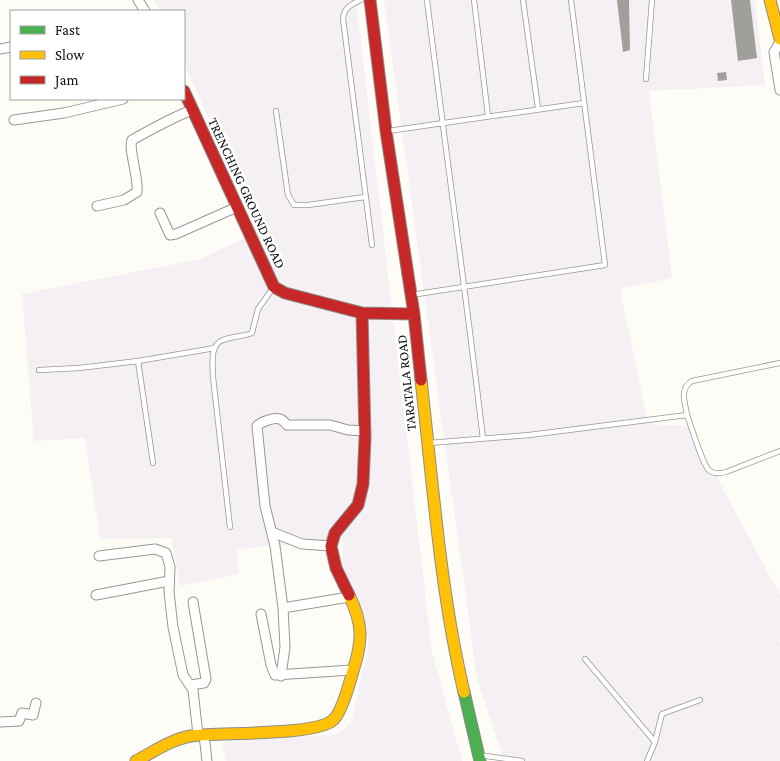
<svg xmlns="http://www.w3.org/2000/svg" width="780" height="761" viewBox="0 0 780 761" font-family="'Crimson Pro',serif">
  <rect width="100%" height="100%" fill="#fdfcf7"/>
  <path fill="#f5f0f3" d="M154,0H356L432,652L462,761H226L222,743L337,734L351,723L369,642L365,622L342,563L343,541L236,549L239,574L180,586L172,538L100,539L85,438L34,441L22,294L200,259L260,231L184,64V11H159Z
    M384,0H755L765,85L649,91L672,278L620,289L648,424L689,426L780,595V639L778,640L780,644V761H504L477,678Z"/>
  <path fill="#a19f9c" d="M617,0H629L630,50L623,52Z
    M731,0H750L757,58L738,61Z
    M726,72L727,80L718,81L717,73Z"/>
  <g fill="none" stroke-linecap="round" stroke-linejoin="round">
    <defs>
      <path id="lane" d="M361,0C352,4 344,7 343,19L372,245
        M427,0C445,147 466,293 483,439
        M474,0L488,116
        M523,0L538,108
        M646,79L652,0
        M276,111L288,195L294,205H308L365,197
        M388,131L584,103
        M411,295L605,265L571,0
        M138,361L153,463
        M39,370L79,368L138,361L215,348
        M687,415C685,402 679,389 692,381L780,363
        M429,443L529,435L687,415C691,425 703,467 710,471C715,474 720,474 726,472L780,451
        M230,527L213,377C213,365 209,345 223,340C233,336 242,337 252,333L258,309L273,288
        M585,659L655,742L647,761
        M655,742L662,714L700,700
        M479,755L522,761"/>
      <path id="street" d="M138,0L145,11
        M780,42L774,52L780,90
        M0,49L11,47
        M14,120L64,113L123,99
        M97,206L124,200L137,192C139,178 128,149 132,140C152,129 171,118 192,110
        M160,213L170,235L176,234L237,207
        M272,532L302,544L331,546
        M99,556L155,549L166,553L170,567L169,592L173,627L183,675L193,690L198,735
        M96,595L169,581
        M283,608L349,597
        M261,614L271,665L275,675L352,670
        M281,676L285,647L283,608L275,546L265,506L257,426C261,422 274,417 280,419C283,420 285,423 287,425H330L348,430L365,431
        M190,685L204,683L206,679L193,602
        M0,722L19,721L22,713L33,715L36,703
        M204,735L207,761"/>
      <path id="fast" d="M464,692L480,761"/>
      <path id="slow" d="M770,0L780,39
        M421,380C433,484 440,590 464,692
        M136,761C153,752 172,739 191,736C218,732 317,736 333,720C341,714 350,682 353,671C363,640 363,624 349,595"/>
      <path id="jam" d="M370,0L386,131L414,314L421,380
        M184,91L274,287L285,293L362,313L414,314
        M349,595L336,568L331,546L335,533L358,505L363,484L365,438L362,313"/>
    </defs>
    <use href="#lane" stroke="#979795" stroke-width="6"/>
    <use href="#street" stroke="#979795" stroke-width="11"/>
    <use href="#fast" stroke="#8e8d8b" stroke-width="13"/>
    <use href="#slow" stroke="#8e8d8b" stroke-width="13"/>
    <use href="#jam" stroke="#8e8d8b" stroke-width="13"/>
    <use href="#lane" stroke="#fffffe" stroke-width="4.5"/>
    <use href="#street" stroke="#fffffe" stroke-width="9"/>
    <use href="#fast" stroke="#4caf50" stroke-width="11"/>
    <use href="#slow" stroke="#ffc107" stroke-width="11"/>
    <use href="#jam" stroke="#c62828" stroke-width="11"/>
  </g>
  <g text-anchor="middle" stroke-width="5" stroke-linejoin="round" paint-order="stroke">
    <g font-size="14" fill="#111" stroke="#fff">
      <text transform="translate(247 193) rotate(65)" y="5">TRENCHING GROUND ROAD</text>
      <text transform="translate(406 383) rotate(-96)" y="5">TARATALA ROAD</text>
    </g>
  </g>
  <rect x="10" y="10" width="175" height="90" fill="#ffffff" stroke="#a0a0a0"/>
  <rect x="20" y="26" width="25" height="8" fill="#4caf50" stroke="#a0a0a0"/>
  <text x="55" y="35" font-size="15" fill="#111111">Fast</text>
  <rect x="20" y="51" width="25" height="8" fill="#ffc107" stroke="#a0a0a0"/>
  <text x="55" y="60" font-size="15" fill="#111111">Slow</text>
  <rect x="20" y="76" width="25" height="8" fill="#c62828" stroke="#a0a0a0"/>
  <text x="55" y="85" font-size="15" fill="#111111">Jam</text>
</svg>
